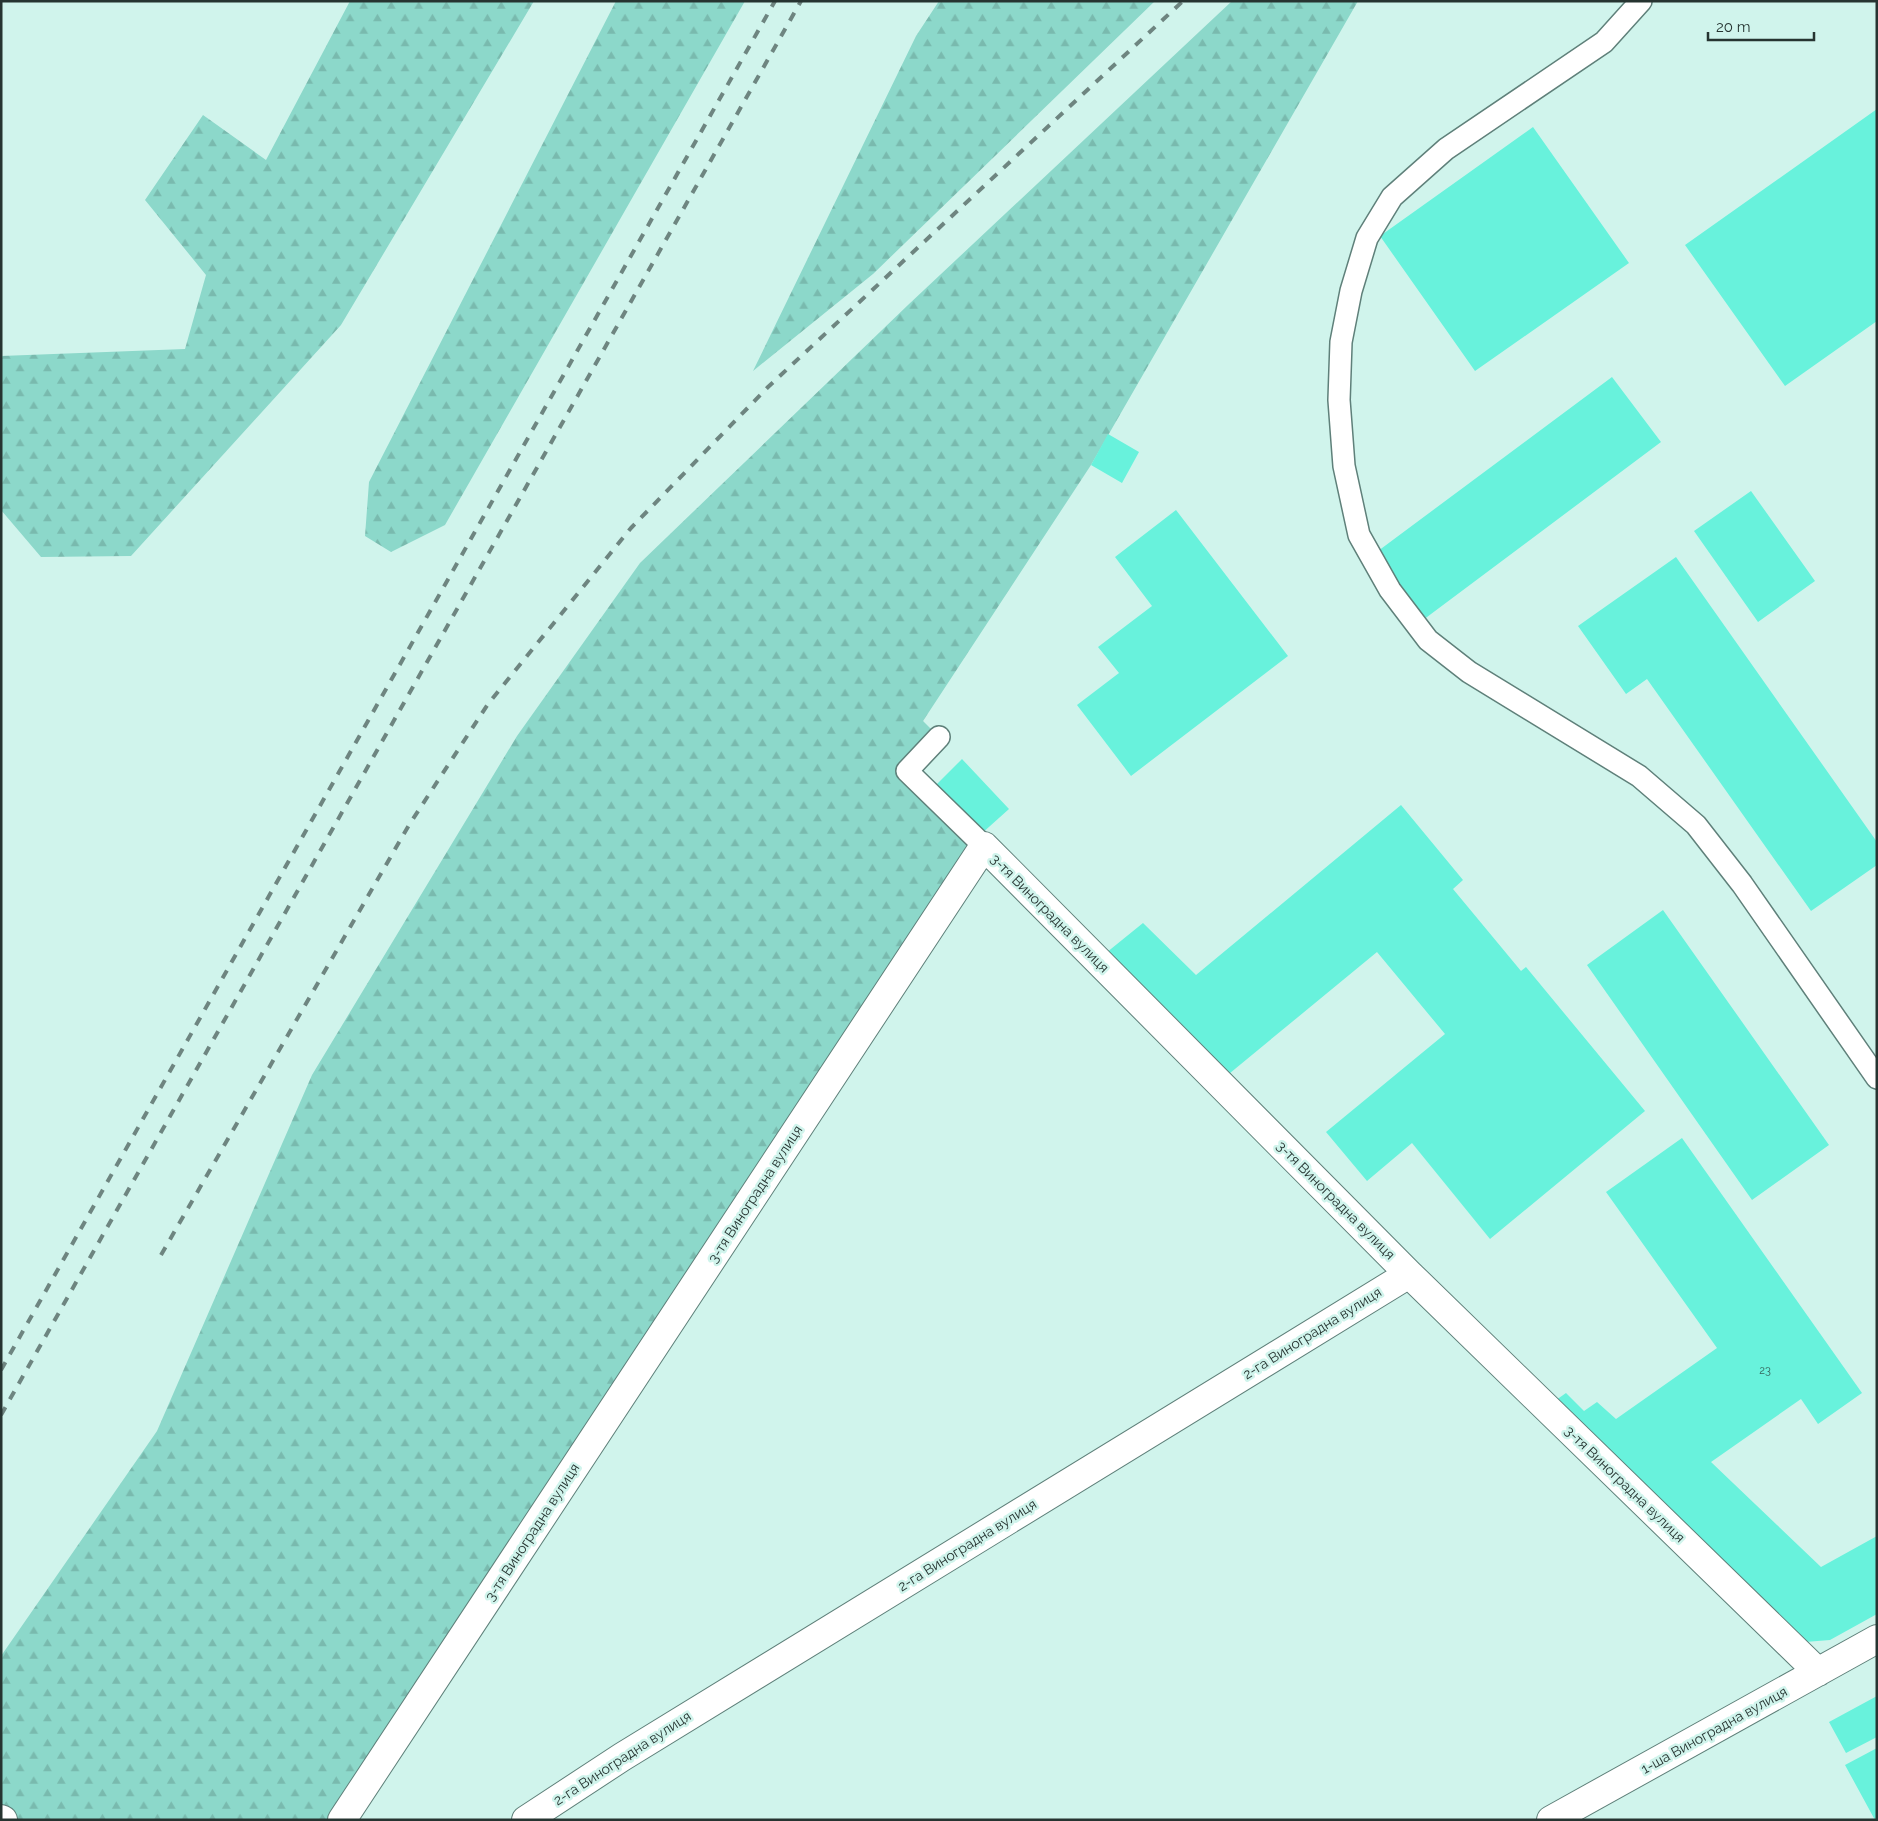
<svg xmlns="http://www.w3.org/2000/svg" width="1878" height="1821" viewBox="0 0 1878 1821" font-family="Raleway,sans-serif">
  <defs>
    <pattern id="forest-firs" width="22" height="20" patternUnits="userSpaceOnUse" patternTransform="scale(1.25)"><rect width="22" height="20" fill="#8cd8ca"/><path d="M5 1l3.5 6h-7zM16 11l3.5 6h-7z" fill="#79baae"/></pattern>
  </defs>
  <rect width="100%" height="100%" fill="#d0f4ec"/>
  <path fill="url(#forest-firs)" d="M350,1H534L341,325L131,556L41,557L1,510V356L185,349L206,275L145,200L203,115L266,160Z
    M616,1H745L445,525L391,552L365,536L369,482Z
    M939,1H1155L873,274L753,371L916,36Z
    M1232,1H1358L1091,465L923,721L939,737L908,771L984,846L342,1820H1V1656L157,1431L312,1075L517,736L640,563L908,305Z"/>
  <path fill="#68f2dc" d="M1877,109V321L1785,386L1685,245Z
    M1533,127L1629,263L1475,371L1380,236Z
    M1612,377L1661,442L1423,620L1374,554Z
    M1108,434L1139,452L1122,483L1091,465Z
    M1751,491L1815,581L1758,622L1694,531Z
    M1176,510L1288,656L1131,776L1077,705L1119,673L1098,647L1152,606L1115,557Z
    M1676,557L1877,842V865L1811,911L1647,679L1626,694L1578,626Z
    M962,759L1009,809L980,835L934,787Z
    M1401,805L1463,880L1453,889L1521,971L1526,967L1645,1111L1490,1239L1412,1143L1367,1181L1326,1132L1445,1034L1377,952L1224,1078L1101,957L1143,923L1196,975Z
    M1663,910L1829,1145L1752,1200L1587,965Z
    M1682,1138L1862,1393L1818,1424L1801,1399L1711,1462L1821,1567L1877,1536V1614L1830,1640L1805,1642L1549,1405L1566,1393L1584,1411L1597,1402L1616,1419L1717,1348L1606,1192Z
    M1877,1696V1737L1846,1753L1829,1722Z
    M1877,1748V1820H1875L1845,1765Z"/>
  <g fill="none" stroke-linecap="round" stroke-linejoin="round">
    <defs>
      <path id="lane" d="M1641,1L1604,42L1446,149L1392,197L1367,238L1351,291L1341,342L1339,400L1344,466L1359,535L1390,590L1428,640L1469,672L1639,776L1696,825L1742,884L1877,1078
        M939,737L907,771L984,846"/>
      <path id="street" d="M1,1819L3,1820
        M342,1820L984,846L1409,1274L1818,1672
        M526,1820L622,1757L1409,1274
        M1551,1820L1877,1639"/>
    </defs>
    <use href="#lane" stroke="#5f807a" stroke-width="24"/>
    <use href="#street" stroke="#5f807a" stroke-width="30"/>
    <use href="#lane" stroke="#fff" stroke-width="21"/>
    <use href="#street" stroke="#fff" stroke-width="28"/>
    <path stroke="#6e8580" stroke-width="4" stroke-dasharray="9 9" stroke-linecap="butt" d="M161,1255L409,825L488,704L631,528L768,387L1183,1
      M1,1370L775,1
      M1,1415L801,1"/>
  </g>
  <g text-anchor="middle" stroke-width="5" stroke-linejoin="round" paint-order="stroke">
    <g font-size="11" fill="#36645c">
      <text x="1765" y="1374">23</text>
    </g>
    <g font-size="14" fill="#263431" stroke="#d0f4ec">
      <text transform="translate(1050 913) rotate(45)" y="5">3-тя Виноградна вулиця</text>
      <text transform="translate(755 1194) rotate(-57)" y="5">3-тя Виноградна вулиця</text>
      <text transform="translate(1336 1200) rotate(45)" y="5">3-тя Виноградна вулиця</text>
      <text transform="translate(1312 1333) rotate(-32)" y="5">2-га Виноградна вулиця</text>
      <text transform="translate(1625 1484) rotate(44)" y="5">3-тя Виноградна вулиця</text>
      <text transform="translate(532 1532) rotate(-57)" y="5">3-тя Виноградна вулиця</text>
      <text transform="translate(967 1545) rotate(-32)" y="5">2-га Виноградна вулиця</text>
      <text transform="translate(1714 1730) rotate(-29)" y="5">1-ша Виноградна вулиця</text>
      <text transform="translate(622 1758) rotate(-33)" y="5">2-га Виноградна вулиця</text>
    </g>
  </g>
  <rect width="1878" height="1821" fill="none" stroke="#263431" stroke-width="5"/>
  <path d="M1708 32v8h106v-8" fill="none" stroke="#263431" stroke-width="2.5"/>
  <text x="1716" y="32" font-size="15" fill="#263431" stroke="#d0f4ec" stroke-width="4" paint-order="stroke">20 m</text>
</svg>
